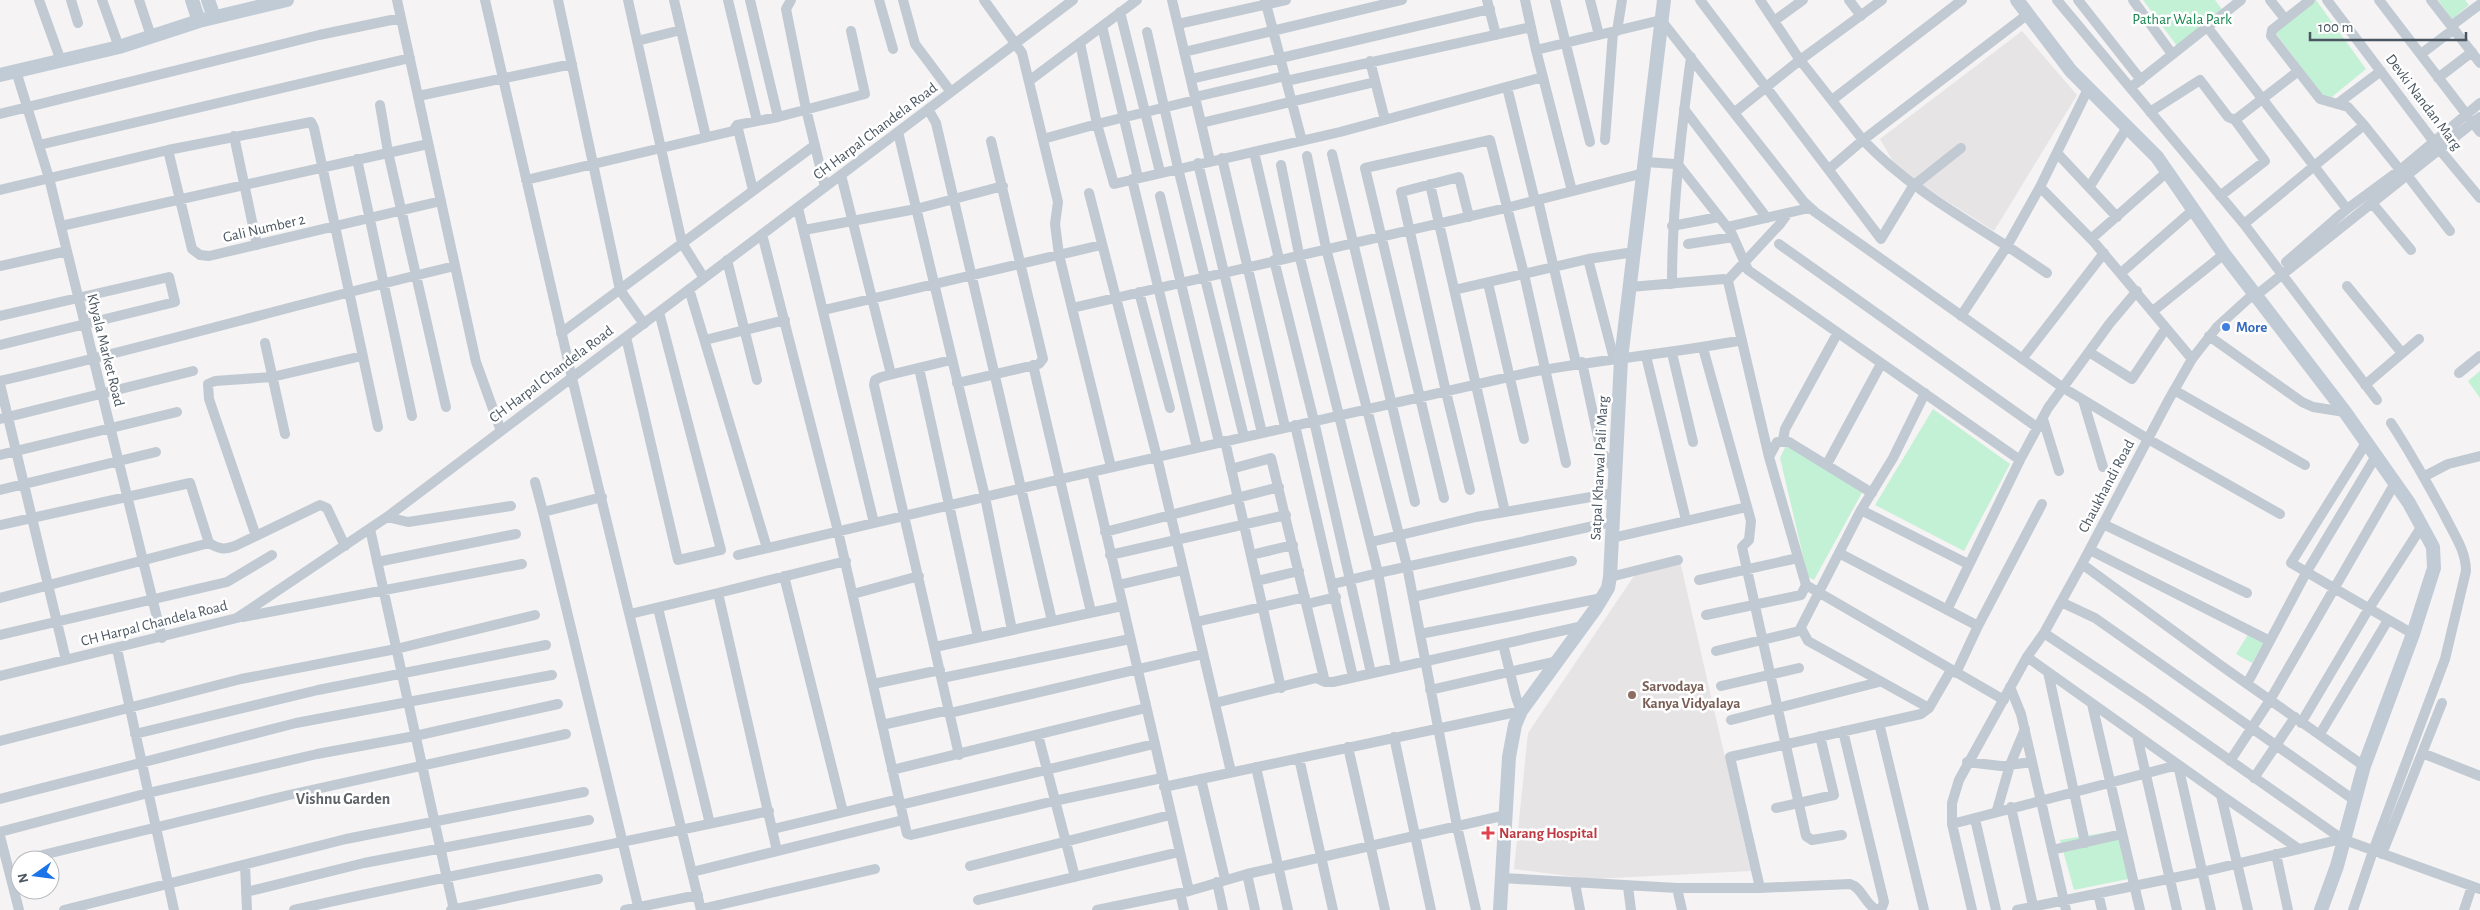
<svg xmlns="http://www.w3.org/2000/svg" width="2480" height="910" viewBox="0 0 2480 910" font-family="'Alegreya Sans',sans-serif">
  <rect width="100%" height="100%" fill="#f5f3f3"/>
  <path fill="#e6e4e5" d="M2022,31L2077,95L1994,231L1898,170L1880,139Z
    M1680,561L1751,871L1592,879L1514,869L1528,733L1638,570Z"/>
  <path fill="#c3f1d5" d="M2143,0H2215L2224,12L2177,46Z
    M2314,0H2316L2366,69L2327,101L2274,31Z
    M2438,0H2465L2469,5L2452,19Z
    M2480,371V398L2468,381Z
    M1933,409L2010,464L1964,551L1875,505Z
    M1788,441L1864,489L1814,580L1808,577L1780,458Z
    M2252,628L2267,637L2252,663L2236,654Z
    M2121,830L2133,878L2074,890L2060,840Z"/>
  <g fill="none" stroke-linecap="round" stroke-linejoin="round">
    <path stroke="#c1cad2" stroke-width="10" d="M39,0L61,61
      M71,0L78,23
      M102,0L119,47
      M139,0L151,36
      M397,0L476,362L501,431
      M485,0L572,378L701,910
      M558,0L620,290L644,324
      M628,0L682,243L704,278
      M674,0L706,137
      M728,0L757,121
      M750,0L778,117
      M791,0L786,9L806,109L825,187
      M879,0L893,49
      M903,0L915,44L951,92
      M984,0L1022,53L1058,202L1055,224L1059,255L1111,467
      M1172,0L1210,161
      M1265,0L1302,141
      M1487,0L1496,35
      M1525,0L1536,50
      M1555,0L1590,142
      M1590,0L1599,35
      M1700,0L1881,239L1913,186L1961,148
      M1760,0L1800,60L1863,140L2028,14
      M1849,0L1861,16
      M2057,0L2244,224L2377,400
      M2078,0L2141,80
      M2133,0L2172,54
      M2270,0L2285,19
      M2310,0L2272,30L2271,36L2320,99L2348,107L2364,125
      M2327,0L2440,150L2480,198
      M2379,0L2480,132
      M2431,0L2480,63
      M1120,12L1160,172
      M1774,21L1803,0
      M1178,24L1286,0
      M1102,26L1138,178
      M2451,26L2479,5
      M2208,28L2347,209
      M1617,31L1622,0
      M1147,32L1178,168L1244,437
      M637,41L681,30
      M1080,43L1097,124L1195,100
      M1184,52L1402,0
      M2421,54L2454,29
      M1370,61L1385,120
      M16,71L49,178L162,638
      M2438,78L2472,52
      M1191,79L1490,9
      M1029,81L1137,0
      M1286,81L1531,27
      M1507,87L1535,201
      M2130,88L2241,0
      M418,96L572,64
      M1195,97L1285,76
      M1832,100L1962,0
      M2337,104L2381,71
      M380,105L388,152L446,407
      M928,109L936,123L1052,621
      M1684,109L1767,218
      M1735,112L1800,60L1882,0
      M2150,112L2200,80L2228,117L2235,120L2297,72
      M0,114L319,35L401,18
      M1201,123L1375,82
      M737,125L753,190
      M898,132L985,497L1012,630
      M234,136L257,245
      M1043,139L1097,124L1114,184L1340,132L1543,77
      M1605,140L1613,32
      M39,145L410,58
      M168,150L192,249L200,255L209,256L441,201
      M1254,152L1279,259
      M2057,153L2117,217
      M1332,154L1415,502
      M1307,156L1326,248L1407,566L1457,826L1476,910
      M1222,158L1285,427
      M357,159L412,416
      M1646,162L1675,164L1680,167L1731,232L1748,270L2020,460
      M1198,163L1262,433
      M1281,165L1299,254L1378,573L1612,522
      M1829,169L1863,140C1905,184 1956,214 2007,246L2040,187L2088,89
      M841,175L891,374
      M2407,175L2450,231
      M1132,179L1197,448
      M526,180L733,131L737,125L778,117L865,94L851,31
      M1430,184L1505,512
      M2090,186L2128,126
      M2040,187L2094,242L2192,359
      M0,190L168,150L311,122L314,128L378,427
      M1572,191L1536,50L1661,20L1804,202L1815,212L2062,387L2148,439L2280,514
      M1089,193L1157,457L1231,772
      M1160,196L1219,442
      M2220,196L2265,161L2235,120
      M1538,200L1576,363
      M2372,203L2411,250
      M798,208L874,523
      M1469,217L1459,177L1401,192L1446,392L1470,490
      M2244,224L2364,125L2400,170
      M61,226L428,144
      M1672,226L1719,217
      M1727,227L1809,208
      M804,230L916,209L1003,186
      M762,234L838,531L907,834L911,835L1054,801L1162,778
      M2091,239L2167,172
      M1688,244L1733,237
      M1779,244L2038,428
      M1588,259L1614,359
      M727,260L757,380
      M1274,260L1314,421L1371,673
      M2286,262L2347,209L2400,170L2480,103
      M0,266L67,251
      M2121,273L2193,210
      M1727,281L1780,224L1788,213
      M1488,283L1524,439
      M1672,284C1672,208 1681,133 1691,57
      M2347,286L2402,353
      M1630,287L1724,279L1728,281L1769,457L1806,585L2004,700
      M689,289L767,548
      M1454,290L1588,259L1634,252
      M1139,292L1170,408
      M1072,308L1506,208L1644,173
      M824,310L1101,245
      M2153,311L2224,254
      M0,316L169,277L175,302L0,345
      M1961,316L2007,246L2047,273
      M561,333L815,145
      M2209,336L2302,402L2313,407L2345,412
      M626,337L678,560L721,550L659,312
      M705,340L785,320
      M265,343L285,434
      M1703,348L1751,521L1749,540L1742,547L1806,836L1812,840L1842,835
      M2089,352L2132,379L2166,328
      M1672,353L1693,442
      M1646,356L1686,520
      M2022,359L2104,253
      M951,360L881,377L875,380L874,385L959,755
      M1582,362L1601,451L1615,470
      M1033,365L1091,612
      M919,368L978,637
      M2459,373L2480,356
      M0,381C153,346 303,302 455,266
      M957,383L1039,364L1043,359L991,141
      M0,384L66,660
      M2365,385L2419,339
      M2174,390L2305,465
      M2083,400L2103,467
      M0,419L193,371
      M2043,419L2059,471
      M1295,425L1353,677
      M1783,440L1785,429L1837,334
      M1225,441L1281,688
      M2366,443L2291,563L2413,634
      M0,455L177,412
      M1769,457L1777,442H1789L1872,493
      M1827,464L1881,364
      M1231,469L1271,458L1325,682
      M1092,472L1189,891
      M2425,476L2448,464L2480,456
      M535,482L543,512
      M0,490L156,452
      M602,497L543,512L639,910
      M1444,498L1365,168L1490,140L1524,274L1566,463
      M1861,510L1968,564
      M387,517L408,522L511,506
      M2103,524L2247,593
      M0,525L190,483L209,543C219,549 224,550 235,546L320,505L327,508L345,546
      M370,529L454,910
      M1105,532L1279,487
      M256,536L209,399L208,384L215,381L272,377L362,356
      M1612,538L1747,507
      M1371,542L1476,517L1614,493
      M2090,550L2270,641
      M1839,553L1978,626
      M738,555L1061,479L1531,372C1601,359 1672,354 1742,340
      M1110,555L1286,515
      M1251,555L1293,545
      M377,562L516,534
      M2082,564L2223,667L2364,766
      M784,576L843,812
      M1610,577L1678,560
      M1699,580L1798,558
      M1257,581L1299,571
      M1333,584L1378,573L1396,668
      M1118,585L1183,570
      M718,593L846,561
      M853,594L919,576
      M1413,597L1572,561
      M0,598L209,543
      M2061,602L2095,618L2354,800
      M1307,604L1336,597
      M658,608L710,824
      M1947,610L2020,460L2048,408L2110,323L2137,291
      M630,614L718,593L777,851
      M1706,615L1801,595L1806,585
      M243,617L522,564
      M1196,622L1305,597
      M1801,628L1808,641L1929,708
      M2044,633L2144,700L2342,839L2480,889
      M1420,634L1602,598
      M0,635L227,582L272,555
      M935,647L1122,606
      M117,649L174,910
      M1716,651L1799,631L1861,510L1893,458L1925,393
      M2027,657L2221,795L2248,910
      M2048,672L2085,843
      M1956,673L1978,626L2042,504
      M0,676L237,618L387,517L1073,0
      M942,678L1130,639
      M873,684L940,670
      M2247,684L2306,573L2376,456
      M1721,686L1799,668
      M2010,687L2021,714L2066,910
      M1430,690L1557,661
      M1215,703L1316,678L1325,682H1333L1583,626
      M2092,704L2140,910
      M950,713L1203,654
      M1731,720L1879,682
      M1879,723L1924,910
      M2301,723L2368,610L2422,526
      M882,725L949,710
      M1843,731L1884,902L1881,910
      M135,734L318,690L546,645
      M2320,734L2388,620
      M1038,735L1075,877
      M2137,736L2177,910
      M1394,737L1431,910
      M0,741L241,679L396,649L535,615
      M1348,747L1385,910
      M2422,753L2480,776
      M1299,758L1333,910
      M2230,761L2270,700L2395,483
      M1967,762L2001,766L2032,762
      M1256,767L1288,910
      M892,770L1146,708
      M2254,778L2295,717
      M1164,787L1201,779
      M2221,795L2299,849
      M0,799L296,723L552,675
      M900,805L1154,744
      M2011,807L2034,910
      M1776,808L1834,795L1820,736
      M1997,810L2010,765L2025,729
      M1975,819L1996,910
      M1952,824L2178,765L2211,910
      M773,829L899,799
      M0,832L148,793L317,754L415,736L558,704
      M0,836L19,910
      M2052,850L2122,834
      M2276,854L2288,910
      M2382,854L2442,703
      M22,860L289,795L566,734
      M245,865L247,910
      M970,866L1170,815
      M692,872L903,820
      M1247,874L1255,910
      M1502,878L1677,888H1760L1850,884C1863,888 1864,904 1877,910
      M1225,879L1201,779L1521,711L1516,697L1503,644
      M1217,882L1223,910
      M1575,883L1580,910
      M1628,887L1631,910
      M1677,888L1682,910
      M1760,888L1730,757L1921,714L1929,708L1951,670
      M246,892L364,863L589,820
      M1180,893L1184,910
      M2098,893L2102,910
      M978,900L1179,852
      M701,909L875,869
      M64,910L346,839L584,792
      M294,910C452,874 611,846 769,811
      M451,910L598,879
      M625,910L698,895
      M1097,910L1189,891L1247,874L1506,815
      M1972,910L1952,824V803L1959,780L2027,657L2044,633L2082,564L2168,401L2192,359L2217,327L2249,298L2254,297L2480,117
      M2017,910L2202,872L2342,839
      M2353,910L2373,851L2445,659L2466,571C2466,550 2453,533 2444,514C2427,483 2411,453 2391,423
      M2464,910L2472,886"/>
    <path stroke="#c1cbd6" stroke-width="14" d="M192,0L199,21
      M208,0L214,17
      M2017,0L2071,71L2157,157L2224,254L2345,412L2409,503L2433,547L2434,568L2413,634L2364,766L2337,866L2321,910
      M0,75L119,47L199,21L287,0
      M1500,910L1509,757L1515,725L1521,711L1596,608L1608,588L1610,577L1621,359L1664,0"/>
  </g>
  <circle fill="#3f7fe0" stroke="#fff" stroke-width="2" cx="2226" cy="327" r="5"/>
  <circle fill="#8d6e63" stroke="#fff" stroke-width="2" cx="1632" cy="695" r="5"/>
  <path fill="#e0444e" stroke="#fff" stroke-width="2" d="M1485.5 825.5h5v5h5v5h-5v5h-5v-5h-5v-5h5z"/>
  <g text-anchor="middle" stroke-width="5" stroke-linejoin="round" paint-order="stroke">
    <g font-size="15" fill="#17864f" stroke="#fff">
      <text x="2182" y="24">Pathar Wala Park</text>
    </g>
    <g font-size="15" fill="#4a5661" stroke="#fff">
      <text transform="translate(2424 102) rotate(53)" y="5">Devki Nandan Marg</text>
      <text transform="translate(875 131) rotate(-37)" y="5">CH Harpal Chandela Road</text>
      <text transform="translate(264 228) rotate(-13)" y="5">Gali Number 2</text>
      <text transform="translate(106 350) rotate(76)" y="5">Khyala Market Road</text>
      <text transform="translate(551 374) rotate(-37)" y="5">CH Harpal Chandela Road</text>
      <text transform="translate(1599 468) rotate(-87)" y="5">Satpal Kharwal Pali Marg</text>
      <text transform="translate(2106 486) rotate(-62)" y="5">Chaukhandi Road</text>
      <text transform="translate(154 623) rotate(-14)" y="5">CH Harpal Chandela Road</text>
    </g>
    <g font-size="15" font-weight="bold" fill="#366cbe" stroke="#fff" text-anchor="start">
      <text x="2236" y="332">More</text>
    </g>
    <g font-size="15" font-weight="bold" fill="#785e54" stroke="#fff" text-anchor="start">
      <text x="1642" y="691">Sarvodaya<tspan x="1642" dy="17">Kanya Vidyalaya</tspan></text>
    </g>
    <g font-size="15" font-weight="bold" fill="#be3a42" stroke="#fff" text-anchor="start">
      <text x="1499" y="838">Narang Hospital</text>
    </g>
    <g font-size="16" font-weight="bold" fill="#5f6368" stroke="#fff">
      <text x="343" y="804">Vishnu Garden</text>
    </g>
  </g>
  <g transform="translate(35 875) rotate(256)"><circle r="24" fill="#ffffff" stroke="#b7bbc0"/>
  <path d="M0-4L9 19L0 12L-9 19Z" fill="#1a73e8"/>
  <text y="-8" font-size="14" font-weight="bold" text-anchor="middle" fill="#4a5661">N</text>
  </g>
  <path d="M2310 32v8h156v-8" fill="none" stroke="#4a5661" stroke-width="2.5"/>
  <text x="2318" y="32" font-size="15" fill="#4a5661" stroke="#ffffff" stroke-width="4" paint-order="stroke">100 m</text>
</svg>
